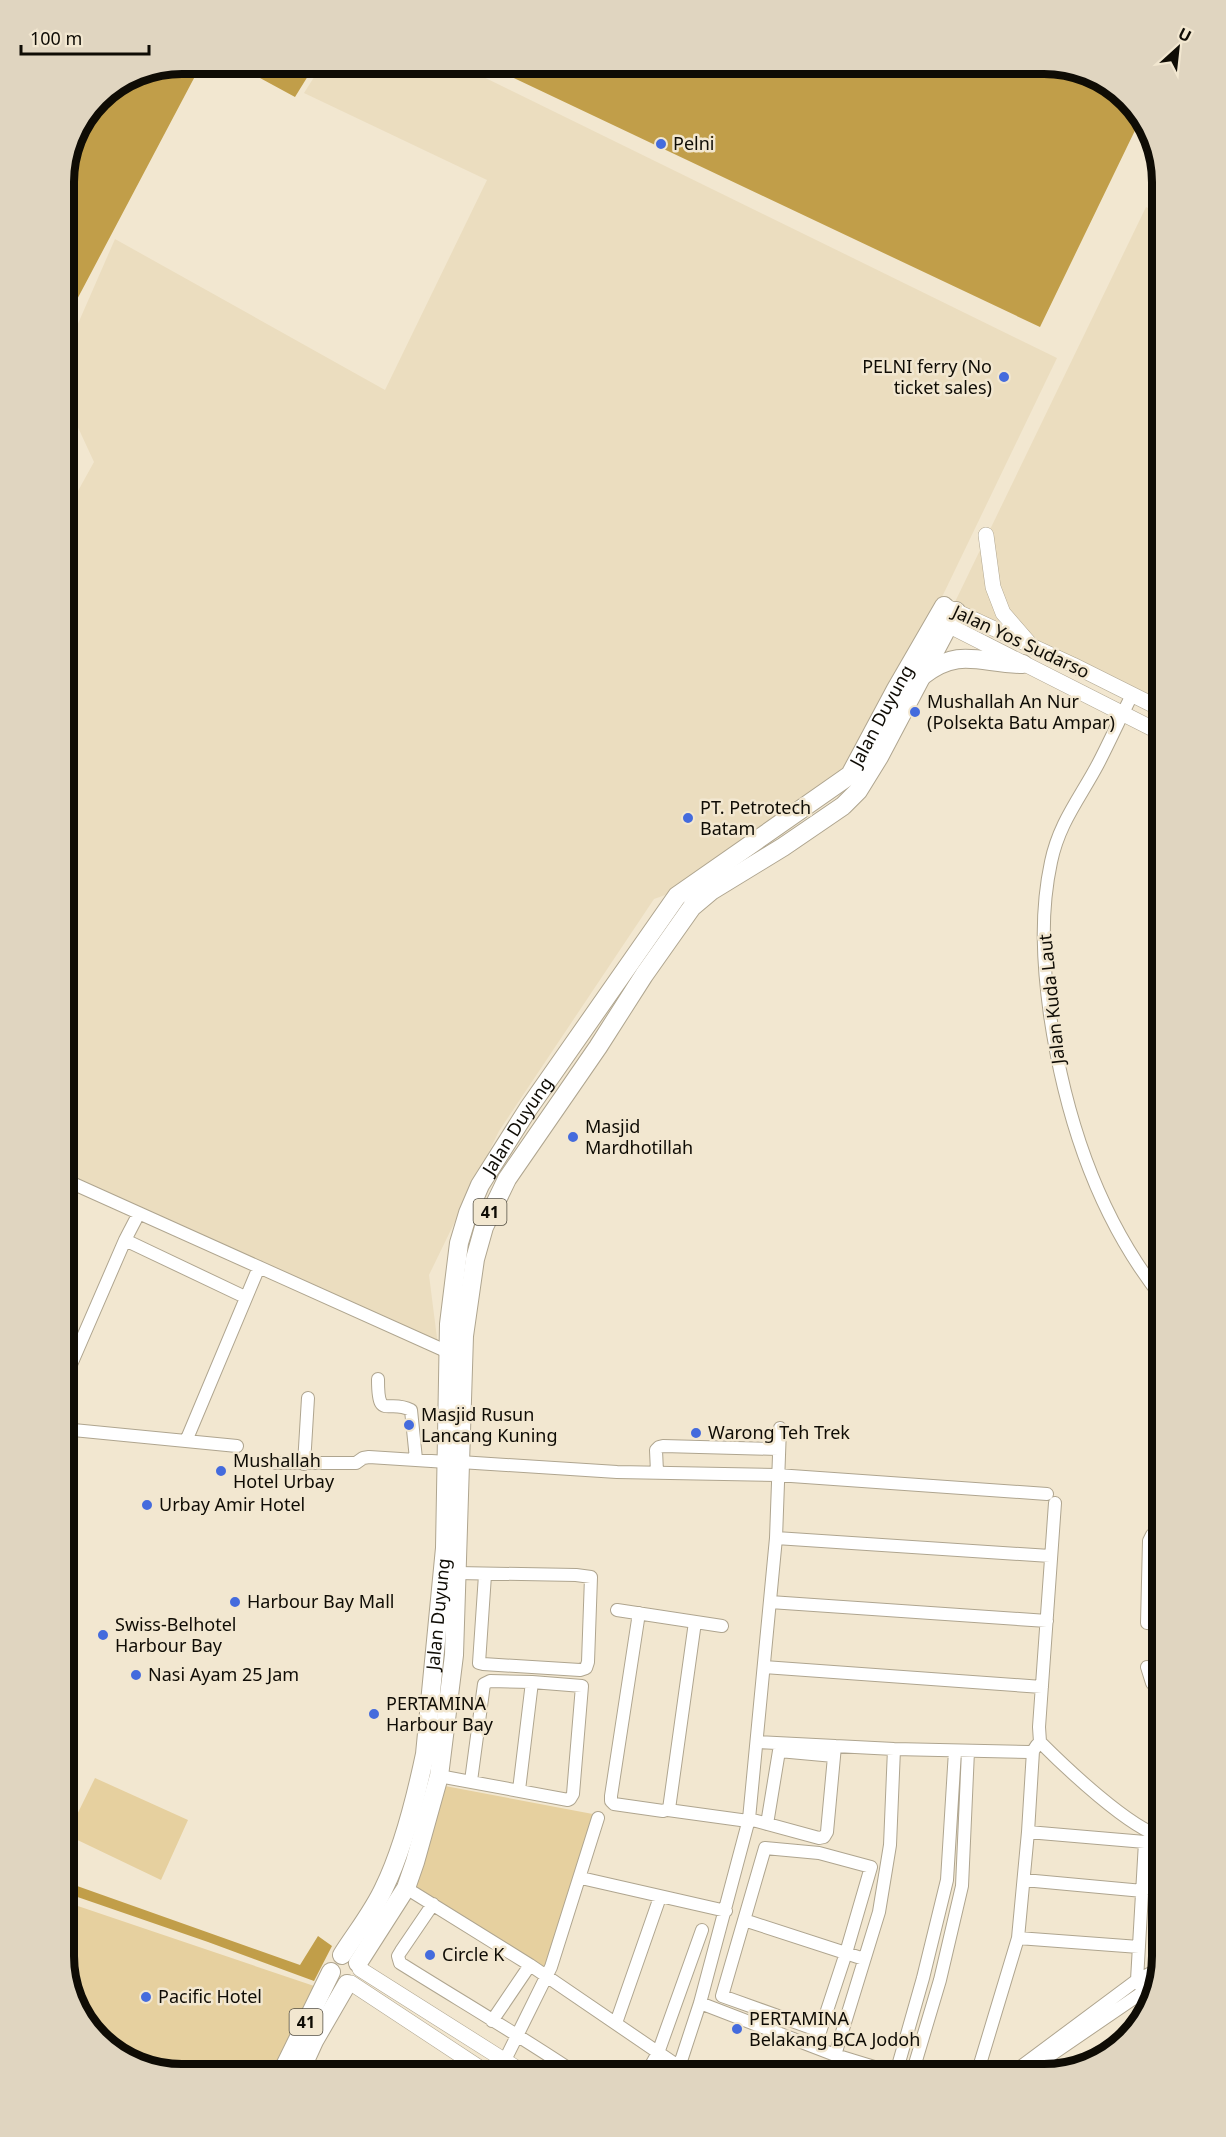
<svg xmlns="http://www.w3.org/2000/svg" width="1226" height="2137" viewBox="0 0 1226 2137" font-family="'Noto Sans',sans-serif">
  <rect width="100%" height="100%" fill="#f2e7d0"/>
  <path fill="#ebddbf" d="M323,63H455L1057,358L853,782L696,884L654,899L499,1131L429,1275L438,1346L63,1179V518L94,462L63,395V358L115,239L385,390L487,180L304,93Z
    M1146,207L1163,216V706L954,604Z"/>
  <path fill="#e6d09f" d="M95,1778L188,1820L161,1880L67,1835Z
    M445,1786L598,1815L547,1975L407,1888Z
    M63,1901L326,1990L285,2074H174L116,2054L75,2008L63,1956Z"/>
  <path fill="#c19e49" d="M181,63H202L63,326V174L72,136L98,97L136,72Z
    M232,63H316L295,97Z
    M482,63H1053L1111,83L1141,118L1040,327Z
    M63,1881L300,1965L318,1936L332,1946L314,1981L208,1942L63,1892Z"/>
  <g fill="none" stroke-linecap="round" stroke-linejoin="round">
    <defs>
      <path id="minor" d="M1132,695C1120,718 1110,741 1098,764C1080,798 1059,823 1051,862C1040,913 1043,964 1050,1015C1065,1117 1098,1218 1163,1299
        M63,1179L448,1352
        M125,1240L245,1297
        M378,1379C378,1422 387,1398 411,1410L416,1459
        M63,1383L125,1240L139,1213
        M63,1429L237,1446
        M186,1441L259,1267
        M460,1462L617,1472L777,1475L1047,1494
        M276,1463H356L363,1458L369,1457L447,1462
        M304,1464L308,1398
        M657,1472L656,1450L659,1447L663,1446L778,1449
        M1055,1503L1039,1727L1040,1742C1065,1767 1130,1829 1163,1837
        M776,1538L1050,1556
        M457,1573L576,1575L591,1577L588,1662L586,1668L580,1670L483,1664L479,1663L485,1575
        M770,1602L1047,1621
        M617,1610L722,1626
        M639,1613L611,1796V1801L614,1804L663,1811L669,1809L695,1622
        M1163,1624L1147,1623L1149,1541L1152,1535L1163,1536
        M764,1667L1042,1687
        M1147,1667L1152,1683L1163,1696
        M757,1742L894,1749L1029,1752L1033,1751L1037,1745
        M439,1776L568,1800L570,1799L573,1794L582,1686L532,1682L519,1790
        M471,1781L484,1684L490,1681L532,1682
        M668,1810L748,1821
        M749,1819L819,1838L824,1837L827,1832L835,1746
        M767,1824L779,1751L834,1756
        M1028,1832L1145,1842L1137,1980L1149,2001
        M581,1878L726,1911
        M1024,1880L1143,1891
        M406,1888L530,1965L678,2066
        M433,1904L401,1951L398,1956L400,1963C459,2000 519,2035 577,2074
        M744,1920L864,1959
        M1018,1938L1139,1947
        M700,2003L835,2055L897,2074
        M492,2021L530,1965
        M616,2023L660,1897
        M815,2047L846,1953L848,1946L871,1867L819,1853L765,1848L722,1996L820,2031
        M835,2055L879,1912L890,1845L894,1749
        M505,2060L551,1967L598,1818
        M1032,2068L1143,1992
        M896,2073L923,1978L947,1880L955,1751
        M646,2074L658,2053L702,1930
        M674,2074L682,2058L700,2003L749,1819L776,1538L780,1428
        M912,2074L940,1980L962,1886L968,1751
        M977,2074L1018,1938L1028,1832L1033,1751
        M1011,2074L1137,1980L1159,1969"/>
      <path id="major" d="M986,535L993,587L1003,613L1029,643
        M947,607L1073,665L1163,710
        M938,620L1163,734
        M360,1969L526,2074
        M351,1983L489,2074"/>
      <g id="highway">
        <path d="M922,676C959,646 982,664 1023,664"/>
        <path id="s1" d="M342,1955C356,1933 373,1912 384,1888C403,1849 416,1797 425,1754L445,1548L449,1324L459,1243L468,1213L480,1185L528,1109L677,896L850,775L896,689L944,606"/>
        <path d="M358,1963L406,1888L415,1862L439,1776L454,1655L464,1336L475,1259L484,1227L507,1179L598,1047L644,975L692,907L711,891L783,847L843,806L858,791L879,757L956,611"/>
        <path d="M281,2074L331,1972"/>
        <path d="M299,2074L314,2041L347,1984"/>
      </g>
    </defs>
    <use href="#minor" stroke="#afa58f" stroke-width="14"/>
    <use href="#major" stroke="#afa58f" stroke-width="16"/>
    <use href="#highway" stroke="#afa58f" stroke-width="20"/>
    <use href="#minor" stroke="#fff" stroke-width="12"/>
    <use href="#major" stroke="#fff" stroke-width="15"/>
    <use href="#highway" stroke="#fff" stroke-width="18"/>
  </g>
  <g fill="#446bdd" stroke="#f2e7d0" stroke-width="2">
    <circle cx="661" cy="144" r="6"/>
    <circle cx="1004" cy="377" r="6"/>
    <circle cx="915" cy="712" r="6"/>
    <circle cx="688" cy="818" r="6"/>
    <circle cx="573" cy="1137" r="6"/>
    <circle cx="409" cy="1425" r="6"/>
    <circle cx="696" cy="1433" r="6"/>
    <circle cx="221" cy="1471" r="6"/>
    <circle cx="147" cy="1505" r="6"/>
    <circle cx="235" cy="1602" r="6"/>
    <circle cx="103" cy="1635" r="6"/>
    <circle cx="136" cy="1675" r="6"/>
    <circle cx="374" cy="1714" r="6"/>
    <circle cx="430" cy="1955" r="6"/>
    <circle cx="146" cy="1997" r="6"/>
    <circle cx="737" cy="2029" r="6"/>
  </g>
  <g text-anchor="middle" stroke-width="5" stroke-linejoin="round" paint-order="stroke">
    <g fill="#f2e7d0" stroke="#534e42" stroke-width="1.5">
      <rect x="473.5" y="1199" width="33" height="26" rx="4.5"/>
      <rect x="289.5" y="2009" width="33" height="26" rx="4.5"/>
    </g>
    <g font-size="16" font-weight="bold" fill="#0f0c05">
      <text x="490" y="1218">41</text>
      <text x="306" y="2028">41</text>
    </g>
    <g font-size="18" fill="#0f0c05" stroke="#f2e7d0" text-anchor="start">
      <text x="673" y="150">Pelni</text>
      <text x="992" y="373" text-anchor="end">PELNI ferry (No<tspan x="992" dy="21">ticket sales)</tspan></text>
      <text x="927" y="708">Mushallah An Nur<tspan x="927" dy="21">(Polsekta Batu Ampar)</tspan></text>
      <text x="700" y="814">PT. Petrotech<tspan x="700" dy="21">Batam</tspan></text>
      <text x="585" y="1133">Masjid<tspan x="585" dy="21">Mardhotillah</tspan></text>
      <text x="421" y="1421">Masjid Rusun<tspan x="421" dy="21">Lancang Kuning</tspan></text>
      <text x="708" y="1439">Warong Teh Trek</text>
      <text x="233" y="1467">Mushallah<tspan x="233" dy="21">Hotel Urbay</tspan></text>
      <text x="159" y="1511">Urbay Amir Hotel</text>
      <text x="247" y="1608">Harbour Bay Mall</text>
      <text x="115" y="1631">Swiss-Belhotel<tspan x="115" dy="21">Harbour Bay</tspan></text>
      <text x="148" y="1681">Nasi Ayam 25 Jam</text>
      <text x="386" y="1710">PERTAMINA<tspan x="386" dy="21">Harbour Bay</tspan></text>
      <text x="442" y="1961">Circle K</text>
      <text x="158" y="2003">Pacific Hotel</text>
      <text x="749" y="2025">PERTAMINA<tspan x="749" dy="21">Belakang BCA Jodoh</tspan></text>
    </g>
    <g font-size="18" fill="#0f0c05" stroke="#f2e7d0">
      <text transform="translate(1021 642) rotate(25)" y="6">Jalan Yos Sudarso</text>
      <text dy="6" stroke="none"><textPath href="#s1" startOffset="1422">Jalan Duyung</textPath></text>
      <text transform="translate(1052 999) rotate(-96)" y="6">Jalan Kuda Laut</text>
      <text dy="6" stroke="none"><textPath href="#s1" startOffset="864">Jalan Duyung</textPath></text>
      <text dy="6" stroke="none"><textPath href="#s1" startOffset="360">Jalan Duyung</textPath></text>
    </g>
  </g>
  <path d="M0 0H1226V2137H0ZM182 74H1044A108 108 0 0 1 1152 182V1956A108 108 0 0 1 1044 2064H182A108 108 0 0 1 74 1956V182A108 108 0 0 1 182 74Z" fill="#e0d5c0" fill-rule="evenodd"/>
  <path fill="none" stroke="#0f0c05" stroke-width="8" d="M182 74H1044A108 108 0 0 1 1152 182V1956A108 108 0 0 1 1044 2064H182A108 108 0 0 1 74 1956V182A108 108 0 0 1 182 74Z"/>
  <g transform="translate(1178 48) rotate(27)" stroke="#f2e7d0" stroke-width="4.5" paint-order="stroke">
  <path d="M0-4.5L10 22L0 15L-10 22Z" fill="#0f0c05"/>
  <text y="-9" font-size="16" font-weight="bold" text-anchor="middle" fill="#0f0c05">U</text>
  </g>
  <path d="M21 45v9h128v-9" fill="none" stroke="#0f0c05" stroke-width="3"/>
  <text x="30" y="45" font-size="18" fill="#0f0c05" stroke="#f2e7d0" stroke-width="4.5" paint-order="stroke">100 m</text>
</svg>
